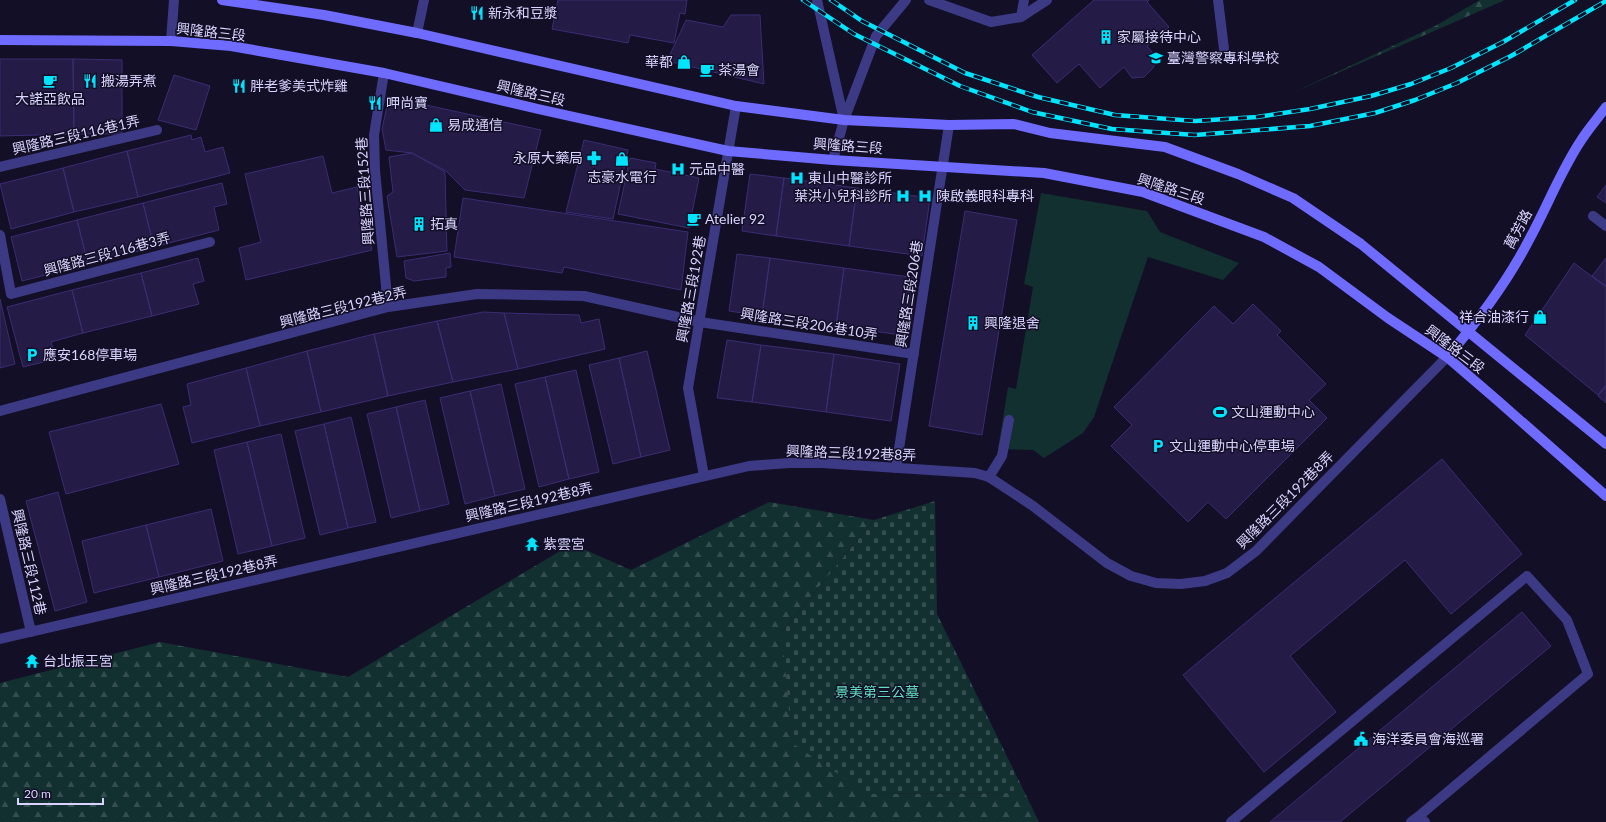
<svg xmlns="http://www.w3.org/2000/svg" width="1606" height="822" viewBox="0 0 1606 822" font-family="Lato,'Noto Sans TC',sans-serif">
  <defs>
    <pattern id="forest-firs" width="22" height="20" patternUnits="userSpaceOnUse"><rect width="22" height="20" fill="#12302f"/><path d="M5 1l3.5 6h-7zM16 11l3.5 6h-7z" fill="#344d4e"/></pattern>
    <pattern id="cemetery-stones" width="16" height="16" patternUnits="userSpaceOnUse"><rect width="16" height="16" fill="#12302f"/><path d="M2 7V4a2 2 0 0 1 4 0v3zM10 15v-3a2 2 0 0 1 4 0v3z" fill="#344d4e"/></pattern>
  </defs>
  <rect width="100%" height="100%" fill="#130f26"/>
  <path fill="#12302f" d="M1041,193L1147,211L1160,232L1239,263L1223,280L1148,257L1094,417L1083,433L1044,458L1033,450L998,449L1008,387L1016,389L1033,287L1024,284Z"/>
  <path fill="url(#forest-firs)" d="M1480,0H1505L1292,93L1435,26Z
    M769,502L874,520L782,632L868,794L1025,793L1039,822H0V683L160,642L348,677L572,544L631,570Z"/>
  <path fill="url(#cemetery-stones)" d="M935,501L937,614L1025,793L868,794L792,743L782,632L874,520Z"/>
  <path fill="#241b47" stroke="#3b2d73" d="M558,0H687L685,14L680,13L674,43L630,35L628,43L552,29Z
    M1094,0H1149L1147,2L1169,27L1147,46L1157,58L1153,68L1144,77L1132,78L1124,67L1100,88L1079,64L1057,83L1032,55Z
    M731,15H760L764,84L667,61L686,20L723,27Z
    M0,59H73L74,134L0,136Z
    M73,59L122,60V134H74Z
    M174,75L210,86L196,130L158,120Z
    M389,97L541,130L524,198L465,190L446,171L412,153L386,150L382,129Z
    M191,135L192,140L201,137L205,152L223,147L230,173L138,197L127,151Z
    M584,140L628,150L613,219L566,212Z
    M127,151L138,197L74,212L63,168Z
    M412,153L445,172L447,251L397,257L387,196L393,192L389,157Z
    M323,156L332,193L357,187L372,250L246,280L239,248L261,242L245,174Z
    M630,158L656,163L655,169L699,178L689,228L618,214Z
    M63,168L74,212L11,229L0,184Z
    M750,174L784,178L776,236L742,231Z
    M784,178L857,188L849,246L776,236Z
    M222,183L227,204L214,207L219,230L154,247L143,203Z
    M1606,185V203L1597,197Z
    M857,188L930,198L922,256L849,246Z
    M463,198L688,232L681,290L564,267L562,273L454,257Z
    M143,203L154,247L88,264L77,220Z
    M965,211L1017,220L982,435L929,426Z
    M77,220L88,264L22,281L11,237Z
    M450,253L451,267L446,268V277L414,281L406,278L404,261Z
    M737,254L770,258L762,316L729,311Z
    M198,258L204,281L193,284L199,304L152,316L141,273Z
    M770,258L844,268L836,326L762,316Z
    M1606,258V286L1592,276Z
    M1574,263L1606,287V385L1598,395L1525,335Z
    M844,268L917,278L909,336L836,326Z
    M141,273L152,316L83,333L72,290Z
    M72,290L83,333L51,342L56,359L23,367L7,307Z
    M0,299L15,364L0,368Z
    M1253,304L1281,331L1277,335L1326,384L1309,400L1327,418L1226,519L1208,502L1188,522L1111,446L1132,425L1114,407L1214,306L1233,324Z
    M483,312L504,313L518,369L453,382L437,321Z
    M504,313L579,315L581,323L599,319L605,349L518,369Z
    M437,321L453,382L388,396L374,334Z
    M374,334L388,396L321,412L307,351Z
    M727,340L761,345L752,402L717,398Z
    M761,345L834,354L826,412L752,402Z
    M307,351L321,412L260,426L246,368Z
    M647,351L670,450L641,457L619,358Z
    M834,354L900,364L891,421L826,412Z
    M619,358L641,457L613,464L589,365Z
    M246,368L260,426L192,443L183,407L191,405L187,384Z
    M576,370L599,472L569,479L545,377Z
    M545,377L569,479L539,487L515,384Z
    M501,384L525,489L495,496L470,391Z
    M1606,386V403L1598,396Z
    M470,391L495,496L465,504L440,398Z
    M425,400L449,504L420,511L396,407Z
    M161,404L179,464L66,494L49,432Z
    M396,407L420,511L391,518L367,414Z
    M351,417L376,522L348,528L324,424Z
    M324,424L348,528L320,535L295,431Z
    M281,434L305,538L272,546L247,442Z
    M247,442L272,546L238,554L214,450Z
    M1442,459L1522,554L1451,614L1405,560L1290,656L1336,712L1264,772L1183,675Z
    M58,492L87,602L55,611L26,501Z
    M211,509L223,561L159,577L146,525Z
    M146,525L159,577L94,593L82,541Z
    M1522,612L1551,646L1340,822H1270Z"/>
  <g fill="none" stroke-linecap="round" stroke-linejoin="round">
    <path stroke="#3d3a85" stroke-width="10" d="M817,0L844,120
      M929,0L991,22L1021,17L1047,0
      M1218,0L1224,49
      M1021,17L1024,0
      M417,33L424,0
      M171,41L174,0
      M384,73L374,135L375,170L388,307
      M833,160L844,120L876,36L906,0
      M0,167L157,130
      M1593,216L1606,226
      M0,235L11,294L210,242
      M0,411L388,307L477,294L584,296L700,322L914,354
      M896,468L949,125
      M704,476L688,388L736,106
      M989,477L1002,456L1009,420
      M1231,822L1527,576L1567,620L1588,674L1419,816L1425,822
      M1411,822L1419,816"/>
    <path stroke="#3d3a85" stroke-width="10" d="M0,499L31,632
      M0,639L749,466L789,463H822L975,473L989,477L1033,506L1107,563L1131,576L1156,583L1181,584L1205,581L1227,573L1256,551L1447,357"/>
    <path stroke="#6f6bff" stroke-width="10" d="M222,0L324,15L417,33L736,106L844,120L949,125L1014,124L1050,133L1165,147L1238,174L1293,198L1361,244L1606,444
      M0,40L171,41L231,46L384,73L538,109L728,151L833,160L1044,173L1143,192L1264,237L1319,267L1388,318L1447,357L1497,400L1606,496
      M1447,357C1478,321 1508,281 1530,238C1548,205 1561,170 1582,139C1589,128 1598,118 1606,107"/>
    <defs>
      <path id="rail" d="M803,0L854,34L960,86L1032,112L1112,129L1195,135L1310,126L1375,113L1415,100L1457,83L1511,56L1606,1
        M831,0L862,21L965,73L1038,97L1115,115L1195,121L1257,117L1310,109L1371,96L1411,84L1451,68L1503,42L1575,0"/>
    </defs>
    <use href="#rail" stroke="#00e5ff" stroke-width="4.5"/>
    <use href="#rail" stroke="#130f26" stroke-width="3" stroke-dasharray="9" stroke-linecap="butt"/>
  </g>
  <defs>
    <symbol id="restaurant-bare" viewBox="-9 -9 18 18"><path d="M-5-6h1v4h1v-4h1v4h1v-4h1v5L-1.5 .5V6h-2V.5L-5-1ZM5-6V6H3V1.5H1.5Q1.5-4 5-6Z" fill="#00e5ff" stroke="#130f26" stroke-width="2.5" paint-order="stroke"/></symbol>
    <symbol id="building-bare" viewBox="-9 -9 18 18"><path d="M-4-6H4V6H1V3H-1V6H-4ZM-2.5-4.3h1.7v1.8h-1.7ZM.8-4.3h1.7v1.8H.8ZM-2.5-1h1.7V.8h-1.7ZM.8-1h1.7V.8H.8Z" fill="#00e5ff" stroke="#130f26" stroke-width="2.5" paint-order="stroke"/></symbol>
    <symbol id="university-bare" viewBox="-9 -9 18 18"><path d="M0-5L7-2L0 1L-7-2ZM-4 1L0 2.5L4 1V4Q0 6-4 4Z" fill="#00e5ff" stroke="#130f26" stroke-width="2.5" paint-order="stroke"/></symbol>
    <symbol id="shop-bare" viewBox="-9 -9 18 18"><path d="M-5-2.5h2.3a2.7 3.5 0 0 1 5.4 0H5L5.5 6h-11ZM-1.5-2.5h3a1.5 2.3 0 0 0-3 0Z" fill="#00e5ff" stroke="#130f26" stroke-width="2.5" paint-order="stroke"/></symbol>
    <symbol id="cafe-bare" viewBox="-9 -9 18 18"><path d="M-5.5-4.5H6V0H3Q3 3.5 0 3.5H-2.5Q-5.5 3.5-5.5 0ZM3-3.2v2h1.7v-2ZM-6 4.5H4V6H-6Z" fill="#00e5ff" stroke="#130f26" stroke-width="2.5" paint-order="stroke"/></symbol>
    <symbol id="pharmacy-bare" viewBox="-9 -9 18 18"><path d="M-2-6h4v4h4v4h-4v4h-4v-4h-4v-4h4Z" fill="#00e5ff" stroke="#130f26" stroke-width="2.5" paint-order="stroke"/></symbol>
    <symbol id="hospital-bare" viewBox="-9 -9 18 18"><path d="M-5-5h3v3.5h4V-5h3V5h-3V1.5h-4V5h-3Z" fill="#00e5ff" stroke="#130f26" stroke-width="2.5" paint-order="stroke"/></symbol>
    <symbol id="parking-bare" viewBox="-9 -9 18 18"><path d="M-3.5-5.5H1a3.5 3.5 0 0 1 0 7H-1V5.5H-3.5ZM-1-3.4V-.6H.8a1.4 1.4 0 0 0 0-2.8Z" fill="#00e5ff" stroke="#130f26" stroke-width="2.5" paint-order="stroke"/></symbol>
    <symbol id="stadium-bare" viewBox="-9 -9 18 18"><path d="M0-5a6.5 5 0 1 0 0 10a6.5 5 0 1 0 0-10ZM-3.5-1.8h7v3.6h-7Z" fill="#00e5ff" stroke="#130f26" stroke-width="2.5" paint-order="stroke"/></symbol>
    <symbol id="temple-bare" viewBox="-9 -9 18 18"><path d="M0-6L5-2H3V0L6.5 2.5H4V6H1.5V3h-3V6H-4V2.5H-6.5L-3 0V-2H-5Z" fill="#00e5ff" stroke="#130f26" stroke-width="2.5" paint-order="stroke"/></symbol>
    <symbol id="civic-bare" viewBox="-9 -9 18 18"><path d="M-.6-6.5H3V-4.5H.6V-3L4-1V1h2V6H-6V1h2V-1L-.6-3ZM-1.2 2.5V6h2.4V2.5Z" fill="#00e5ff" stroke="#130f26" stroke-width="2.5" paint-order="stroke"/></symbol>
  </defs>
  <g fill-rule="evenodd">
    <use href="#restaurant-bare" x="467" y="3" width="20" height="20"/>
    <use href="#building-bare" x="1096" y="27" width="20" height="20"/>
    <use href="#university-bare" x="1146" y="48" width="20" height="20"/>
    <use href="#shop-bare" x="674" y="52" width="20" height="20"/>
    <use href="#cafe-bare" x="697" y="60" width="20" height="20"/>
    <use href="#cafe-bare" x="40" y="71" width="20" height="20"/>
    <use href="#restaurant-bare" x="80" y="71" width="20" height="20"/>
    <use href="#restaurant-bare" x="229" y="76" width="20" height="20"/>
    <use href="#restaurant-bare" x="365" y="93" width="20" height="20"/>
    <use href="#shop-bare" x="426" y="115" width="20" height="20"/>
    <use href="#pharmacy-bare" x="584" y="148" width="20" height="20"/>
    <use href="#shop-bare" x="612" y="149" width="20" height="20"/>
    <use href="#hospital-bare" x="668" y="159" width="20" height="20"/>
    <use href="#hospital-bare" x="787" y="168" width="20" height="20"/>
    <use href="#hospital-bare" x="893" y="186" width="20" height="20"/>
    <use href="#hospital-bare" x="915" y="186" width="20" height="20"/>
    <use href="#cafe-bare" x="684" y="209" width="20" height="20"/>
    <use href="#building-bare" x="409" y="214" width="20" height="20"/>
    <use href="#shop-bare" x="1530" y="307" width="20" height="20"/>
    <use href="#building-bare" x="963" y="313" width="20" height="20"/>
    <use href="#parking-bare" x="22" y="345" width="20" height="20"/>
    <use href="#stadium-bare" x="1210" y="402" width="20" height="20"/>
    <use href="#parking-bare" x="1148" y="436" width="20" height="20"/>
    <use href="#temple-bare" x="522" y="534" width="20" height="20"/>
    <use href="#temple-bare" x="22" y="651" width="20" height="20"/>
    <use href="#civic-bare" x="1351" y="729" width="20" height="20"/>
  </g>
  <g text-anchor="middle" stroke-width="3" stroke-linejoin="round" paint-order="stroke">
    <g font-size="14" fill="#d9d4ff" stroke="#130f26" text-anchor="start">
      <text x="488" y="18">新永和豆漿</text>
      <text x="1117" y="42">家屬接待中心</text>
      <text x="1167" y="63">臺灣警察專科學校</text>
      <text x="673" y="67" text-anchor="end">華都</text>
      <text x="718" y="75">茶湯會</text>
      <text x="101" y="86">搬湯弄煮</text>
      <text x="250" y="91">胖老爹美式炸雞</text>
      <text x="50" y="104" text-anchor="middle">大諾亞飲品</text>
      <text x="386" y="108">呷尚寶</text>
      <text x="447" y="130">易成通信</text>
      <text x="583" y="163" text-anchor="end">永原大藥局</text>
      <text x="689" y="174">元品中醫</text>
      <text x="622" y="182" text-anchor="middle">志豪水電行</text>
      <text x="808" y="183">東山中醫診所</text>
      <text x="892" y="201" text-anchor="end">葉洪小兒科診所</text>
      <text x="936" y="201">陳啟義眼科專科</text>
      <text x="705" y="224">Atelier 92</text>
      <text x="430" y="229">拓真</text>
      <text x="1529" y="322" text-anchor="end">祥合油漆行</text>
      <text x="984" y="328">興隆退舍</text>
      <text x="43" y="360">應安168停車場</text>
      <text x="1231" y="417">文山運動中心</text>
      <text x="1169" y="451">文山運動中心停車場</text>
      <text x="543" y="549">紫雲宮</text>
      <text x="43" y="666">台北振王宮</text>
      <text x="1372" y="744">海洋委員會海巡署</text>
    </g>
    <g font-size="14" fill="#d9d4ff" stroke="#130f26">
      <text transform="translate(211 32) rotate(6)" y="5">興隆路三段</text>
      <text transform="translate(531 93) rotate(13)" y="5">興隆路三段</text>
      <text transform="translate(76 135) rotate(-13)" y="5">興隆路三段116巷1弄</text>
      <text transform="translate(848 146) rotate(4)" y="5">興隆路三段</text>
      <text transform="translate(1171 189) rotate(18)" y="5">興隆路三段</text>
      <text transform="translate(365 191) rotate(-94)" y="5">興隆路三段152巷</text>
      <text transform="translate(1518 229) rotate(-62)" y="5">萬芳路</text>
      <text transform="translate(107 254) rotate(-15)" y="5">興隆路三段116巷3弄</text>
      <text transform="translate(691 289) rotate(-80)" y="5">興隆路三段192巷</text>
      <text transform="translate(909 294) rotate(-81)" y="5">興隆路三段206巷</text>
      <text transform="translate(343 307) rotate(-14)" y="5">興隆路三段192巷2弄</text>
      <text transform="translate(809 324) rotate(9)" y="5">興隆路三段206巷10弄</text>
      <text transform="translate(1455 349) rotate(37)" y="5">興隆路三段</text>
      <text transform="translate(851 453) rotate(2)" y="5">興隆路三段192巷8弄</text>
      <text transform="translate(1285 500) rotate(-45)" y="5">興隆路三段192巷8弄</text>
      <text transform="translate(529 502) rotate(-13)" y="5">興隆路三段192巷8弄</text>
      <text transform="translate(29 562) rotate(77)" y="5">興隆路三段112巷</text>
      <text transform="translate(214 575) rotate(-13)" y="5">興隆路三段192巷8弄</text>
    </g>
    <g font-size="14" fill="#5fe0c0" stroke="#130f26">
      <text x="877" y="697">景美第三公墓</text>
    </g>
  </g>
  <path d="M18 798v6h85v-6" fill="none" stroke="#d9d4ff" stroke-width="2"/>
  <text x="24" y="798" font-size="12" fill="#d9d4ff" stroke="#130f26" stroke-width="3" paint-order="stroke">20 m</text>
</svg>
